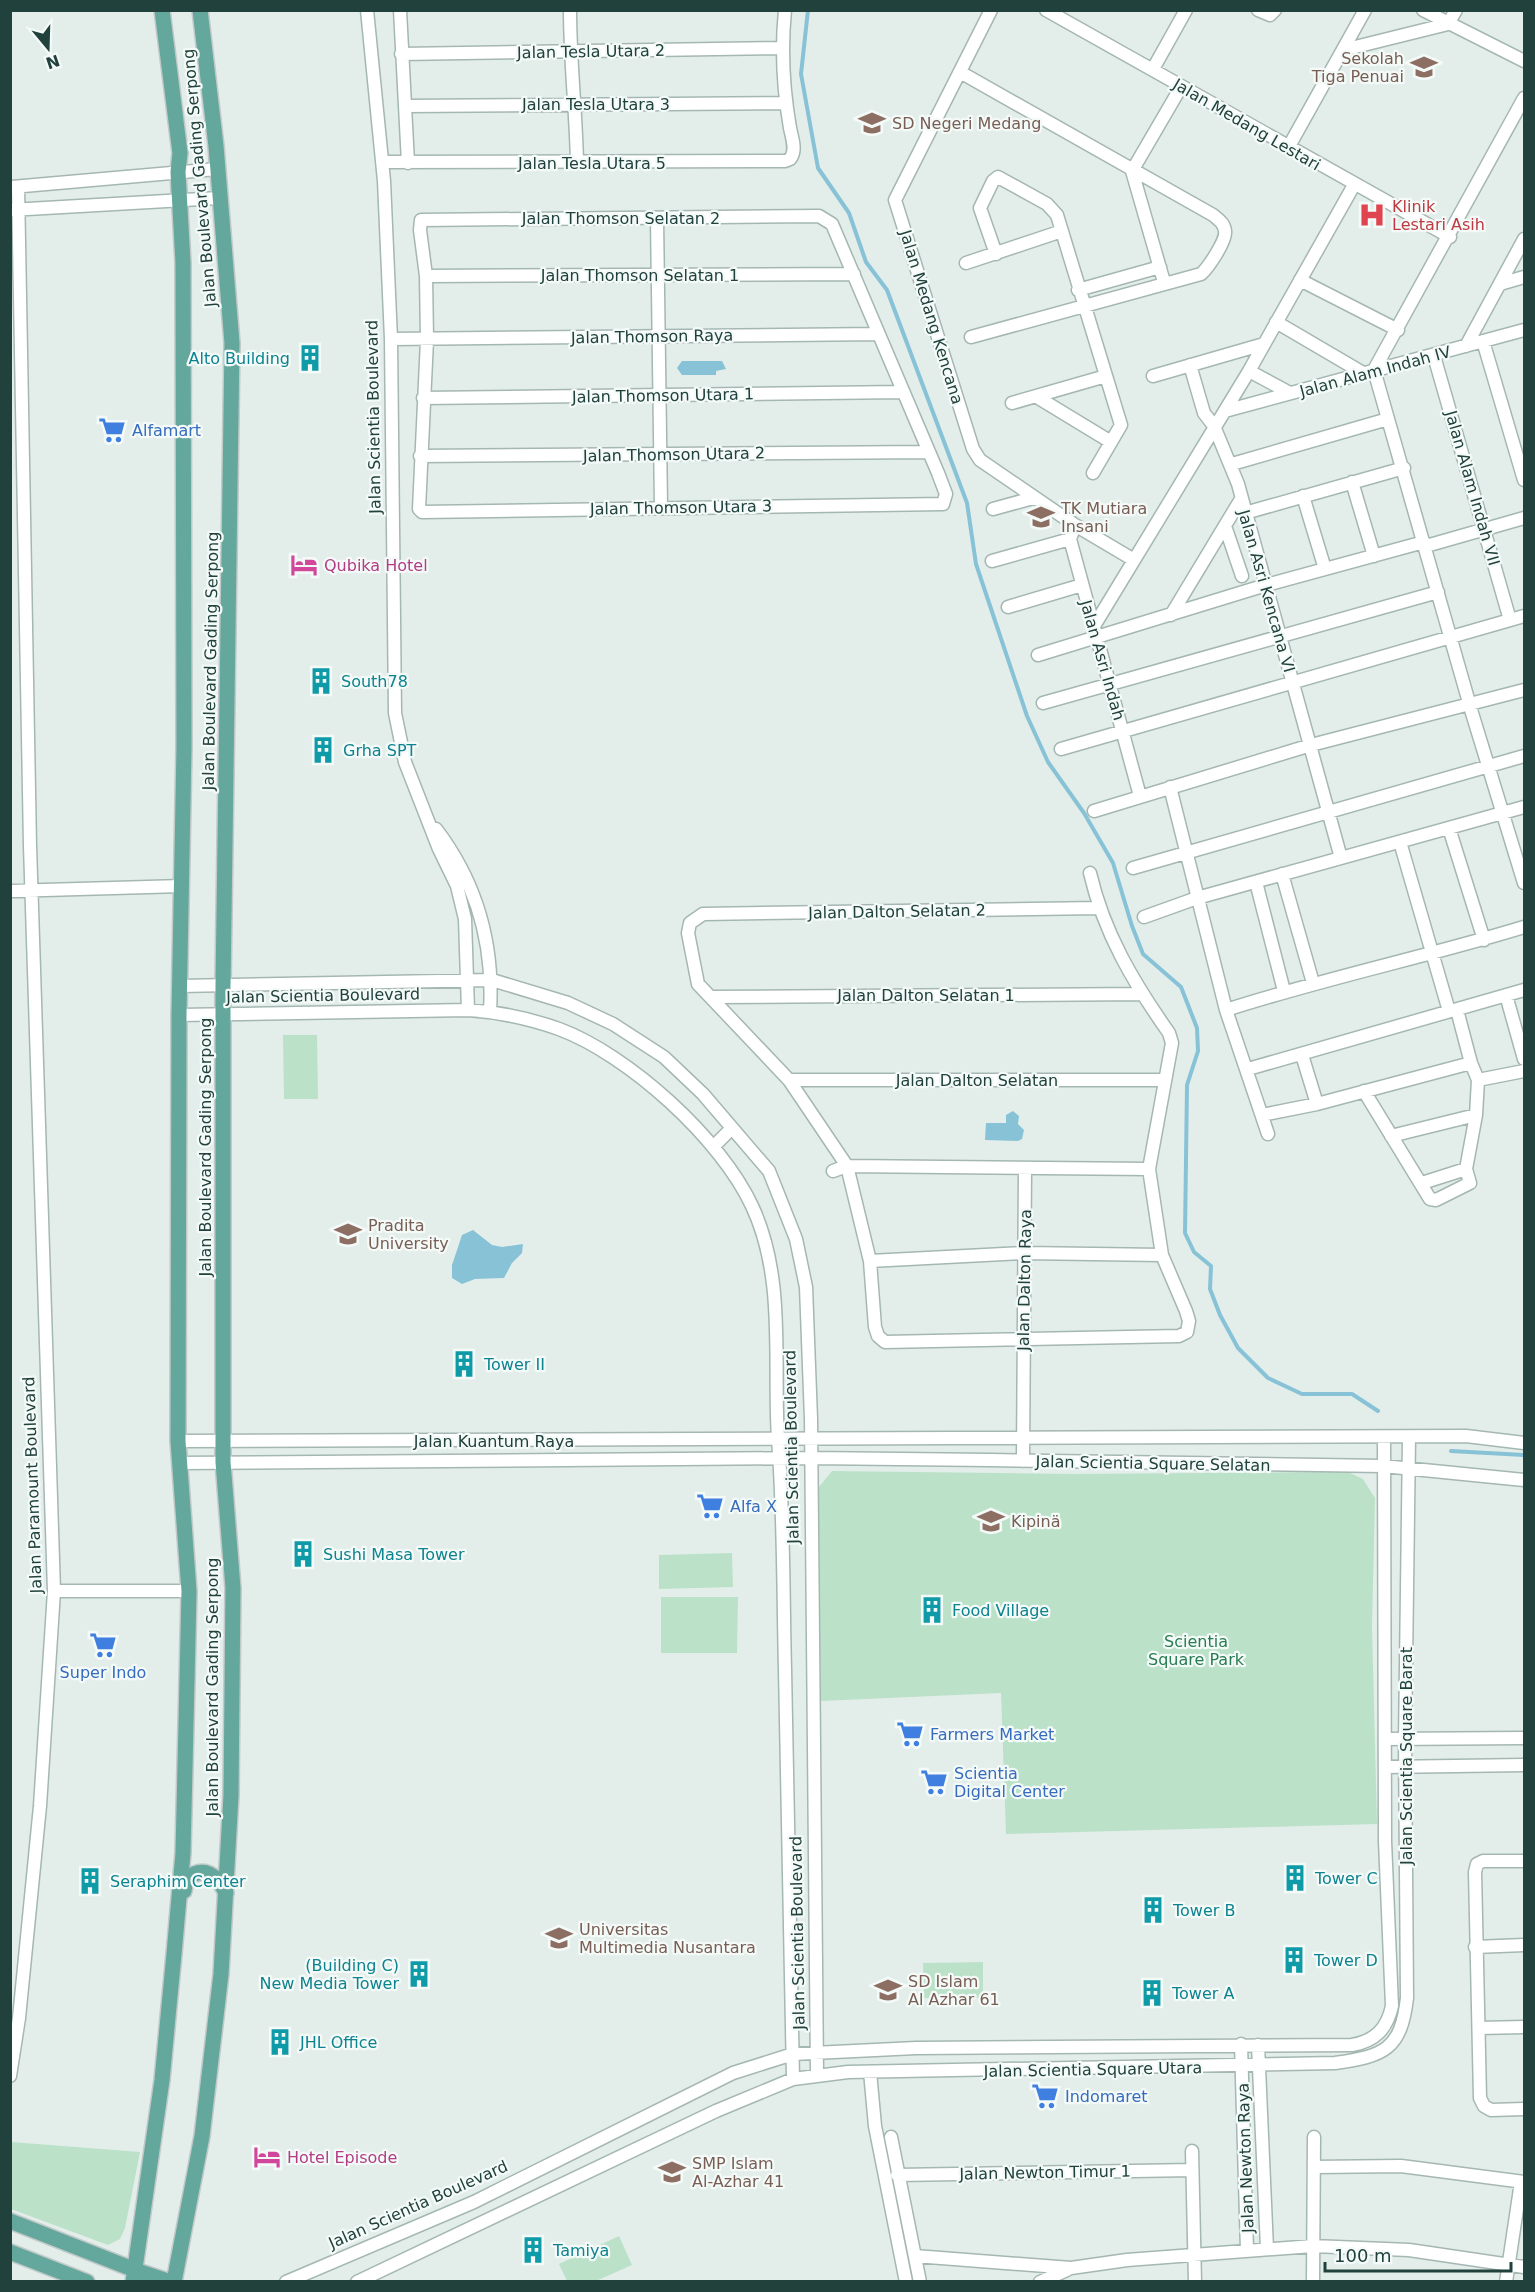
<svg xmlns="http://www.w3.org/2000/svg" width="1535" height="2292" viewBox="0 0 1535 2292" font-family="'DejaVu Sans',sans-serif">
  <rect width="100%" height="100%" fill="#e3eeea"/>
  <path fill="#bbe1c9" d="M283,1035H317L318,1099H284Z
    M832,1471L1073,1474L1348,1472L1363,1479L1375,1498L1372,1626L1377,1824L1006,1834L1001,1693L821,1701L818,1488Z
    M732,1553L733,1587L659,1589V1555Z
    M661,1597H738L737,1653H661Z
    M983,1962V1998H924L923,1963Z
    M11,2142L140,2152L125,2228L120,2239L108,2245L11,2209Z
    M619,2236L632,2265L596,2281H567L559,2264Z"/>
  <path fill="#87c2d7" d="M682,361H722L726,369L716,371V375H682L677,368Z
    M1013,1111L1019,1116L1018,1124L1024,1130L1022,1139L1018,1141L985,1140L986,1123H1006V1115Z
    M473,1230L492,1245L502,1247L523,1244L522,1253L512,1263L504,1278L475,1279L462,1284L452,1278V1265L462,1235Z"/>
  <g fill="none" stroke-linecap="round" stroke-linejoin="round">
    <path stroke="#87c2d7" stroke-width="4" d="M808,10L801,74L818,168L849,213L866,262L887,290L967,503L976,564L1027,716L1048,762L1084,813L1113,863L1132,926L1143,954L1181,987L1197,1028L1198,1051L1187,1085L1185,1233L1194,1252L1211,1266L1210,1289L1220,1315L1238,1348L1268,1378L1302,1394H1352L1378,1411
      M1451,1451L1524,1455"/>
    <defs>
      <path id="minor" d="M367,10L384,181L391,339L395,713L405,762L439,849L457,886L465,919L468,1010
        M400,10L408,163
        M570,10C570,62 576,112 577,163
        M991,10L895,200L973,449L980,460L1075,525L1134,560
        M1046,10L1450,237
        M1258,10L1270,15L1275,10
        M1423,10L1524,61
        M1343,50L1448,24L1456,10
        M401,54L781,48
        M1153,69L1186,10
        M960,72L1213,215C1219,220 1224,223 1225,231C1227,240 1208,268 1201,274L971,337
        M1524,98L1374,370L1472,713L1524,883
        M406,106L786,103
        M1288,148L1365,10
        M382,162L785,161L790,159C797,151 792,138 790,128C783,88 781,50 785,10
        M12,187L217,169
        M10,210L219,198
        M819,216L832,224L938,473L946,494L943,504L422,512L419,509L427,340L426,276L420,230L421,220Z
        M657,218L661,507
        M996,254L980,208L993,181L998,177L1047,204L1057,215L1121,425L1093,473
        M966,263L1062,231
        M426,276L854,274
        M1300,280L1398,330
        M1164,282L1132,171L1181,87
        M1500,284L1524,277
        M1078,290L1160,267
        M1276,322L1363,373
        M391,339L878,334
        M1483,341L1524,480
        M1466,346L1524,239
        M1434,356L1510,620
        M1190,365L1204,413L1214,426L1238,484L1341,858
        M1249,371L1290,393
        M1153,376L1264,344
        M1037,397L1111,442
        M423,398L903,392
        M1012,403L1106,376
        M1225,411L1524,330
        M420,456L928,452
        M1232,464L1388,419
        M1352,482L1374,556
        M1303,496L1325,569
        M993,509L1033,498
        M1245,513L1404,468
        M1075,525L1070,539L1140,796
        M1225,526L1242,576
        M1426,546L1524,518
        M992,561L1070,539
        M1008,607L1082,585
        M1171,615L1241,499
        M1094,626L1249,371L1354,185
        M1038,655L1266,585L1424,542
        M1043,703L1438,592
        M1061,749L1524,616
        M1170,787L1226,1010L1268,1134
        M1094,811L1311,745L1524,690
        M1449,828L1484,940
        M436,829C477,883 494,944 490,1011
        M1400,842L1449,1011
        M1133,868L1524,756
        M1090,873C1104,933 1133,982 1169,1033L1172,1043L1149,1169L1162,1255L1186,1311L1189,1321L1187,1332L1179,1336L885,1342L878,1336L875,1327L870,1261L847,1166L789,1080L698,984L688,933L690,923L703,914L1098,908
        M1282,874L1313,983
        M1256,882L1284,991
        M10,891L182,886
        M1144,917L1197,898L1524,807
        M180,986L492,980L568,1003L613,1024L664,1057L703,1094L769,1171L796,1239L806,1287L811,1419L817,2075
        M1506,995L1524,1059
        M711,997L1142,994
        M1226,1010C1325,978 1426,957 1524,927
        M1457,1010L1471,1063L1478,1080
        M179,1015L468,1010C498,1012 531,1019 559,1029C629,1055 721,1139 752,1206C786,1278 773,1363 778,1439C784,1516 783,1593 785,1669C788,1806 790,1942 793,2079
        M1302,1055L1317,1104
        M1248,1069L1524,990
        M789,1080H1164
        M1364,1091L1430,1199L1436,1200L1470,1183L1466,1169L1476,1115L1478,1080L1524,1071
        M1262,1115L1317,1104L1471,1063
        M1391,1136L1476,1115
        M713,1147L732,1128
        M833,1171L847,1166L1149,1169
        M1422,1183L1466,1169
        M870,1261L1024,1253L1162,1255
        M178,1441L1466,1436L1524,1443
        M1023,1461L1025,1168
        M179,1463L810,1458L990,1460L1383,1466L1524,1480
        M54,1591H189
        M1385,1739L1524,1738
        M1385,1767L1524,1765
        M1524,1861H1483L1477,1864L1475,1872L1480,2098L1484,2106L1491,2110L1524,2109
        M1475,1947L1524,1945
        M1479,2028L1524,2027
        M1241,2044L1247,2251
        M1258,2045L1267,2249
        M870,2072L875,2126L906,2282
        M10,2076L19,2018L40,1806L54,1591L30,846L18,187
        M891,2137L920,2282
        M1192,2151L1195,2282
        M1315,2167L1401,2166L1524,2182
        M897,2175L1192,2170
        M915,2256L1071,2268L1127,2260L1313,2246L1409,2250L1524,2267
        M286,2282L474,2202L733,2073L793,2054L916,2048L1352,2045C1375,2041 1387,2029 1392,2006L1385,1841L1384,1438
        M357,2282L716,2111L793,2079L848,2072L1335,2063C1384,2056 1401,2050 1407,1998L1405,1740L1409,1438
        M1040,2282L1067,2270
        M1313,2282L1314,2137
        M1506,2282L1521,2182"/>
      <path id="major" d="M184,1891L186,1879C204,1865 217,1875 226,1893
        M10,2221L135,2270L171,2282
        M10,2252L87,2282
        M133,2282L162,2080L174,1954L183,1853L188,1637L189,1591L178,1441L179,1015L184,747L183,263L178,172L180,153L162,10
        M174,2282L202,2136L221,1974L231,1795L233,1588L223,1462V986L232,343L216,146L200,10"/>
    </defs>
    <use href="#minor" stroke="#a5b7b2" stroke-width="15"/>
    <use href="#major" stroke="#c1cac8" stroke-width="18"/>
    <use href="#minor" stroke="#fff" stroke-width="12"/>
    <use href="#major" stroke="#64a79d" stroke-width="15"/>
  </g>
  <defs>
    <symbol id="school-bare" viewBox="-9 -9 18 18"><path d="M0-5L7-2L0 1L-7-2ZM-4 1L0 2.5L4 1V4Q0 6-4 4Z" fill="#8d6e63" stroke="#f4faf8" stroke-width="2.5" paint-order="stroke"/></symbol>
    <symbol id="hospital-bare" viewBox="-9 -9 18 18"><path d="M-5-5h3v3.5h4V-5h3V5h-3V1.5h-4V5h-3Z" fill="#e0444e" stroke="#f4faf8" stroke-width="2.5" paint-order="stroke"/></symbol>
    <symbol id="building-bare" viewBox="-9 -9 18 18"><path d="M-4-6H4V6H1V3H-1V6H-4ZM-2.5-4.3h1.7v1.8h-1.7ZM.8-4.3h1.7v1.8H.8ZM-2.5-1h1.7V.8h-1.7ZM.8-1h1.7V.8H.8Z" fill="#0f9aa8" stroke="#f4faf8" stroke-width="2.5" paint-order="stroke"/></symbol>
    <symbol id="supermarket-bare" viewBox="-9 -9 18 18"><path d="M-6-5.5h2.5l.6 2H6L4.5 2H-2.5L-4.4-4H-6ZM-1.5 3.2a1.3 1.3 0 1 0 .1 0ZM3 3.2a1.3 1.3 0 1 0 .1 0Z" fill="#3f7fe0" stroke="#f4faf8" stroke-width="2.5" paint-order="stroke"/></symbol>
    <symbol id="hotel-bare" viewBox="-9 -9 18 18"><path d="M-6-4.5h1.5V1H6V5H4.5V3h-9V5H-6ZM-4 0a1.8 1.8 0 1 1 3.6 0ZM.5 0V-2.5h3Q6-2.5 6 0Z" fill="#d1479c" stroke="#f4faf8" stroke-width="2.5" paint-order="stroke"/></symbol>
    <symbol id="university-bare" viewBox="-9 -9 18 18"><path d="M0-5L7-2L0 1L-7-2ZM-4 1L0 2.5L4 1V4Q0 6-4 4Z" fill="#8d6e63" stroke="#f4faf8" stroke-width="2.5" paint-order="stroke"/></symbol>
  </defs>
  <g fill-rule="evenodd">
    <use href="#school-bare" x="1405" y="48" width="38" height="38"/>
    <use href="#school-bare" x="853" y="104" width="38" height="38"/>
    <use href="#hospital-bare" x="1353" y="196" width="38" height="38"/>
    <use href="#building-bare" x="291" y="339" width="38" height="38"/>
    <use href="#supermarket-bare" x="93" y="411" width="38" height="38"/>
    <use href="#school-bare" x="1022" y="498" width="38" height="38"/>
    <use href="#hotel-bare" x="285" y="546" width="38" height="38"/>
    <use href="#building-bare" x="302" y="662" width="38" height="38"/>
    <use href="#building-bare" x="304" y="731" width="38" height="38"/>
    <use href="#university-bare" x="329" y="1215" width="38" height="38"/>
    <use href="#building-bare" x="445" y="1345" width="38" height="38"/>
    <use href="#supermarket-bare" x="691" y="1487" width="38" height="38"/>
    <use href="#school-bare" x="972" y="1502" width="38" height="38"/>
    <use href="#building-bare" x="284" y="1535" width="38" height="38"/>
    <use href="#building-bare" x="913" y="1591" width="38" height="38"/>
    <use href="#supermarket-bare" x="84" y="1626" width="38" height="38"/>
    <use href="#supermarket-bare" x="891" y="1715" width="38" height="38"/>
    <use href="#supermarket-bare" x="915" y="1763" width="38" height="38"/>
    <use href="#building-bare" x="1276" y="1859" width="38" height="38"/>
    <use href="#building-bare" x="71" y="1862" width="38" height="38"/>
    <use href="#building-bare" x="1134" y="1891" width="38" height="38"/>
    <use href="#university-bare" x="540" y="1919" width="38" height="38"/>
    <use href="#building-bare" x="1275" y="1941" width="38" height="38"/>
    <use href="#building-bare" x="400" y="1955" width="38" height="38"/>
    <use href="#school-bare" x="869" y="1971" width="38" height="38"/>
    <use href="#building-bare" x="1133" y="1974" width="38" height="38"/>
    <use href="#building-bare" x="261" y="2023" width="38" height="38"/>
    <use href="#supermarket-bare" x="1026" y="2077" width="38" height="38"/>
    <use href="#hotel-bare" x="248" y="2138" width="38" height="38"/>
    <use href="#school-bare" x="653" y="2153" width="38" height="38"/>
    <use href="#building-bare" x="514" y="2231" width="38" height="38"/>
  </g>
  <g text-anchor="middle" stroke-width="4.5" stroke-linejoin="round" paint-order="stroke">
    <g font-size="16" fill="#21413c" stroke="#f4faf8">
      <text transform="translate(591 51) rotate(-1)" y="6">Jalan Tesla Utara 2</text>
      <text x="596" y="110">Jalan Tesla Utara 3</text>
      <text transform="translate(1247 124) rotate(30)" y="6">Jalan Medang Lestari</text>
      <text x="592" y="169">Jalan Tesla Utara 5</text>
      <text transform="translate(199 178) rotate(-95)" y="6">Jalan Boulevard Gading Serpong</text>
      <text x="621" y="224">Jalan Thomson Selatan 2</text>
      <text x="640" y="281">Jalan Thomson Selatan 1</text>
      <text transform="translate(932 317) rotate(73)" y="6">Jalan Medang Kencana</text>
      <text transform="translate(652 336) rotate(-1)" y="6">Jalan Thomson Raya</text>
      <text transform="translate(1375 371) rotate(-15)" y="6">Jalan Alam Indah IV</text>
      <text transform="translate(663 395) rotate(-1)" y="6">Jalan Thomson Utara 1</text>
      <text transform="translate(373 417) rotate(-91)" y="6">Jalan Scientia Boulevard</text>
      <text transform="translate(674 454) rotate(-1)" y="6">Jalan Thomson Utara 2</text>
      <text transform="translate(1473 488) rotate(74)" y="6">Jalan Alam Indah VII</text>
      <text transform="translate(681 507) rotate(-1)" y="6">Jalan Thomson Utara 3</text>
      <text transform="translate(1267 591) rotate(74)" y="6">Jalan Asri Kencana VI</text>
      <text transform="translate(1103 660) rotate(74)" y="6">Jalan Asri Indah</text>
      <text transform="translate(210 661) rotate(-89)" y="6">Jalan Boulevard Gading Serpong</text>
      <text transform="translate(897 911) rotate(-1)" y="6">Jalan Dalton Selatan 2</text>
      <text transform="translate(323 995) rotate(-1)" y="6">Jalan Scientia Boulevard</text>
      <text x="926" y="1001">Jalan Dalton Selatan 1</text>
      <text x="977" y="1086">Jalan Dalton Selatan</text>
      <text transform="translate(205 1147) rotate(-90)" y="6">Jalan Boulevard Gading Serpong</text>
      <text transform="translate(1024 1280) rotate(-89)" y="6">Jalan Dalton Raya</text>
      <text x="494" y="1447">Jalan Kuantum Raya</text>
      <text transform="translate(791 1447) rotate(-91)" y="6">Jalan Scientia Boulevard</text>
      <text transform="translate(1153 1463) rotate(1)" y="6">Jalan Scientia Square Selatan</text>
      <text transform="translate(32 1485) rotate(-92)" y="6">Jalan Paramount Boulevard</text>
      <text transform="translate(212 1687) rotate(-90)" y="6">Jalan Boulevard Gading Serpong</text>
      <text transform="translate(1406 1756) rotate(-90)" y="6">Jalan Scientia Square Barat</text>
      <text transform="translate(797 1933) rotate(-91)" y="6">Jalan Scientia Boulevard</text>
      <text transform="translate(1093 2069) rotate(-1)" y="6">Jalan Scientia Square Utara</text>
      <text transform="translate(1245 2158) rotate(-92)" y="6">Jalan Newton Raya</text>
      <text transform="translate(1045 2172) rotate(-1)" y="6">Jalan Newton Timur 1</text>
      <text transform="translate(418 2204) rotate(-24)" y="6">Jalan Scientia Boulevard</text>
    </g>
    <g font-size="16" fill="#785e54" stroke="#f4faf8" text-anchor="start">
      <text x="1404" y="64" text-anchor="end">Sekolah<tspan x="1404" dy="18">Tiga Penuai</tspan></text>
      <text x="892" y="129">SD Negeri Medang</text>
      <text x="1061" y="514">TK Mutiara<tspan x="1061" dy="18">Insani</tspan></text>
      <text x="368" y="1231">Pradita<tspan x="368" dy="18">University</tspan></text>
      <text x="1011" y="1527">Kipinä</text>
      <text x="579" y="1935">Universitas<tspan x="579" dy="18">Multimedia Nusantara</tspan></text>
      <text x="908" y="1987">SD Islam<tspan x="908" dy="18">Al Azhar 61</tspan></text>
      <text x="692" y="2169">SMP Islam<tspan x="692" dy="18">Al-Azhar 41</tspan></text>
    </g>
    <g font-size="16" fill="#be3a42" stroke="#f4faf8" text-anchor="start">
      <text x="1392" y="212">Klinik<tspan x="1392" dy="18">Lestari Asih</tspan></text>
    </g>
    <g font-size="16" fill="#0d838f" stroke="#f4faf8" text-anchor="start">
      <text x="290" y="364" text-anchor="end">Alto Building</text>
      <text x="341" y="687">South78</text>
      <text x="343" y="756">Grha SPT</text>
      <text x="484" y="1370">Tower II</text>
      <text x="323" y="1560">Sushi Masa Tower</text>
      <text x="952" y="1616">Food Village</text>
      <text x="1315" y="1884">Tower C</text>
      <text x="110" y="1887">Seraphim Center</text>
      <text x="1173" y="1916">Tower B</text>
      <text x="1314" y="1966">Tower D</text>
      <text x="399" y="1971" text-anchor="end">(Building C)<tspan x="399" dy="18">New Media Tower</tspan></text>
      <text x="1172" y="1999">Tower A</text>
      <text x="300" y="2048">JHL Office</text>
      <text x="553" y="2256">Tamiya</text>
    </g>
    <g font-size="16" fill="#366cbe" stroke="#f4faf8" text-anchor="start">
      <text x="132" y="436">Alfamart</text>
      <text x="730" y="1512">Alfa X</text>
      <text x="103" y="1678" text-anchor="middle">Super Indo</text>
      <text x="930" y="1740">Farmers Market</text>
      <text x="954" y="1779">Scientia<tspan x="954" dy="18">Digital Center</tspan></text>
      <text x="1065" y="2102">Indomaret</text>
    </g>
    <g font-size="16" fill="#b23c85" stroke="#f4faf8" text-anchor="start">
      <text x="324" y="571">Qubika Hotel</text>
      <text x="287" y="2163">Hotel Episode</text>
    </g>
    <g font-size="16" fill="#287c51" stroke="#f4faf8">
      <text x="1196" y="1647">Scientia<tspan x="1196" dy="18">Square Park</tspan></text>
    </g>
  </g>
  <rect width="1535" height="2292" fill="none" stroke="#21413c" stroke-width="24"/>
  <g transform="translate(48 48) rotate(161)" stroke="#f4faf8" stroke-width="4.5" paint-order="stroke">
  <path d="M0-4.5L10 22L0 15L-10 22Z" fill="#21413c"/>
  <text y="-9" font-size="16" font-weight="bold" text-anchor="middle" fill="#21413c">N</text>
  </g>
  <path d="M1325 2262v9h186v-9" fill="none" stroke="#21413c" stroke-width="3"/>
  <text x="1334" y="2262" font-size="18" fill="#21413c" stroke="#f4faf8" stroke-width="4.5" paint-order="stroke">100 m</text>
</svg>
